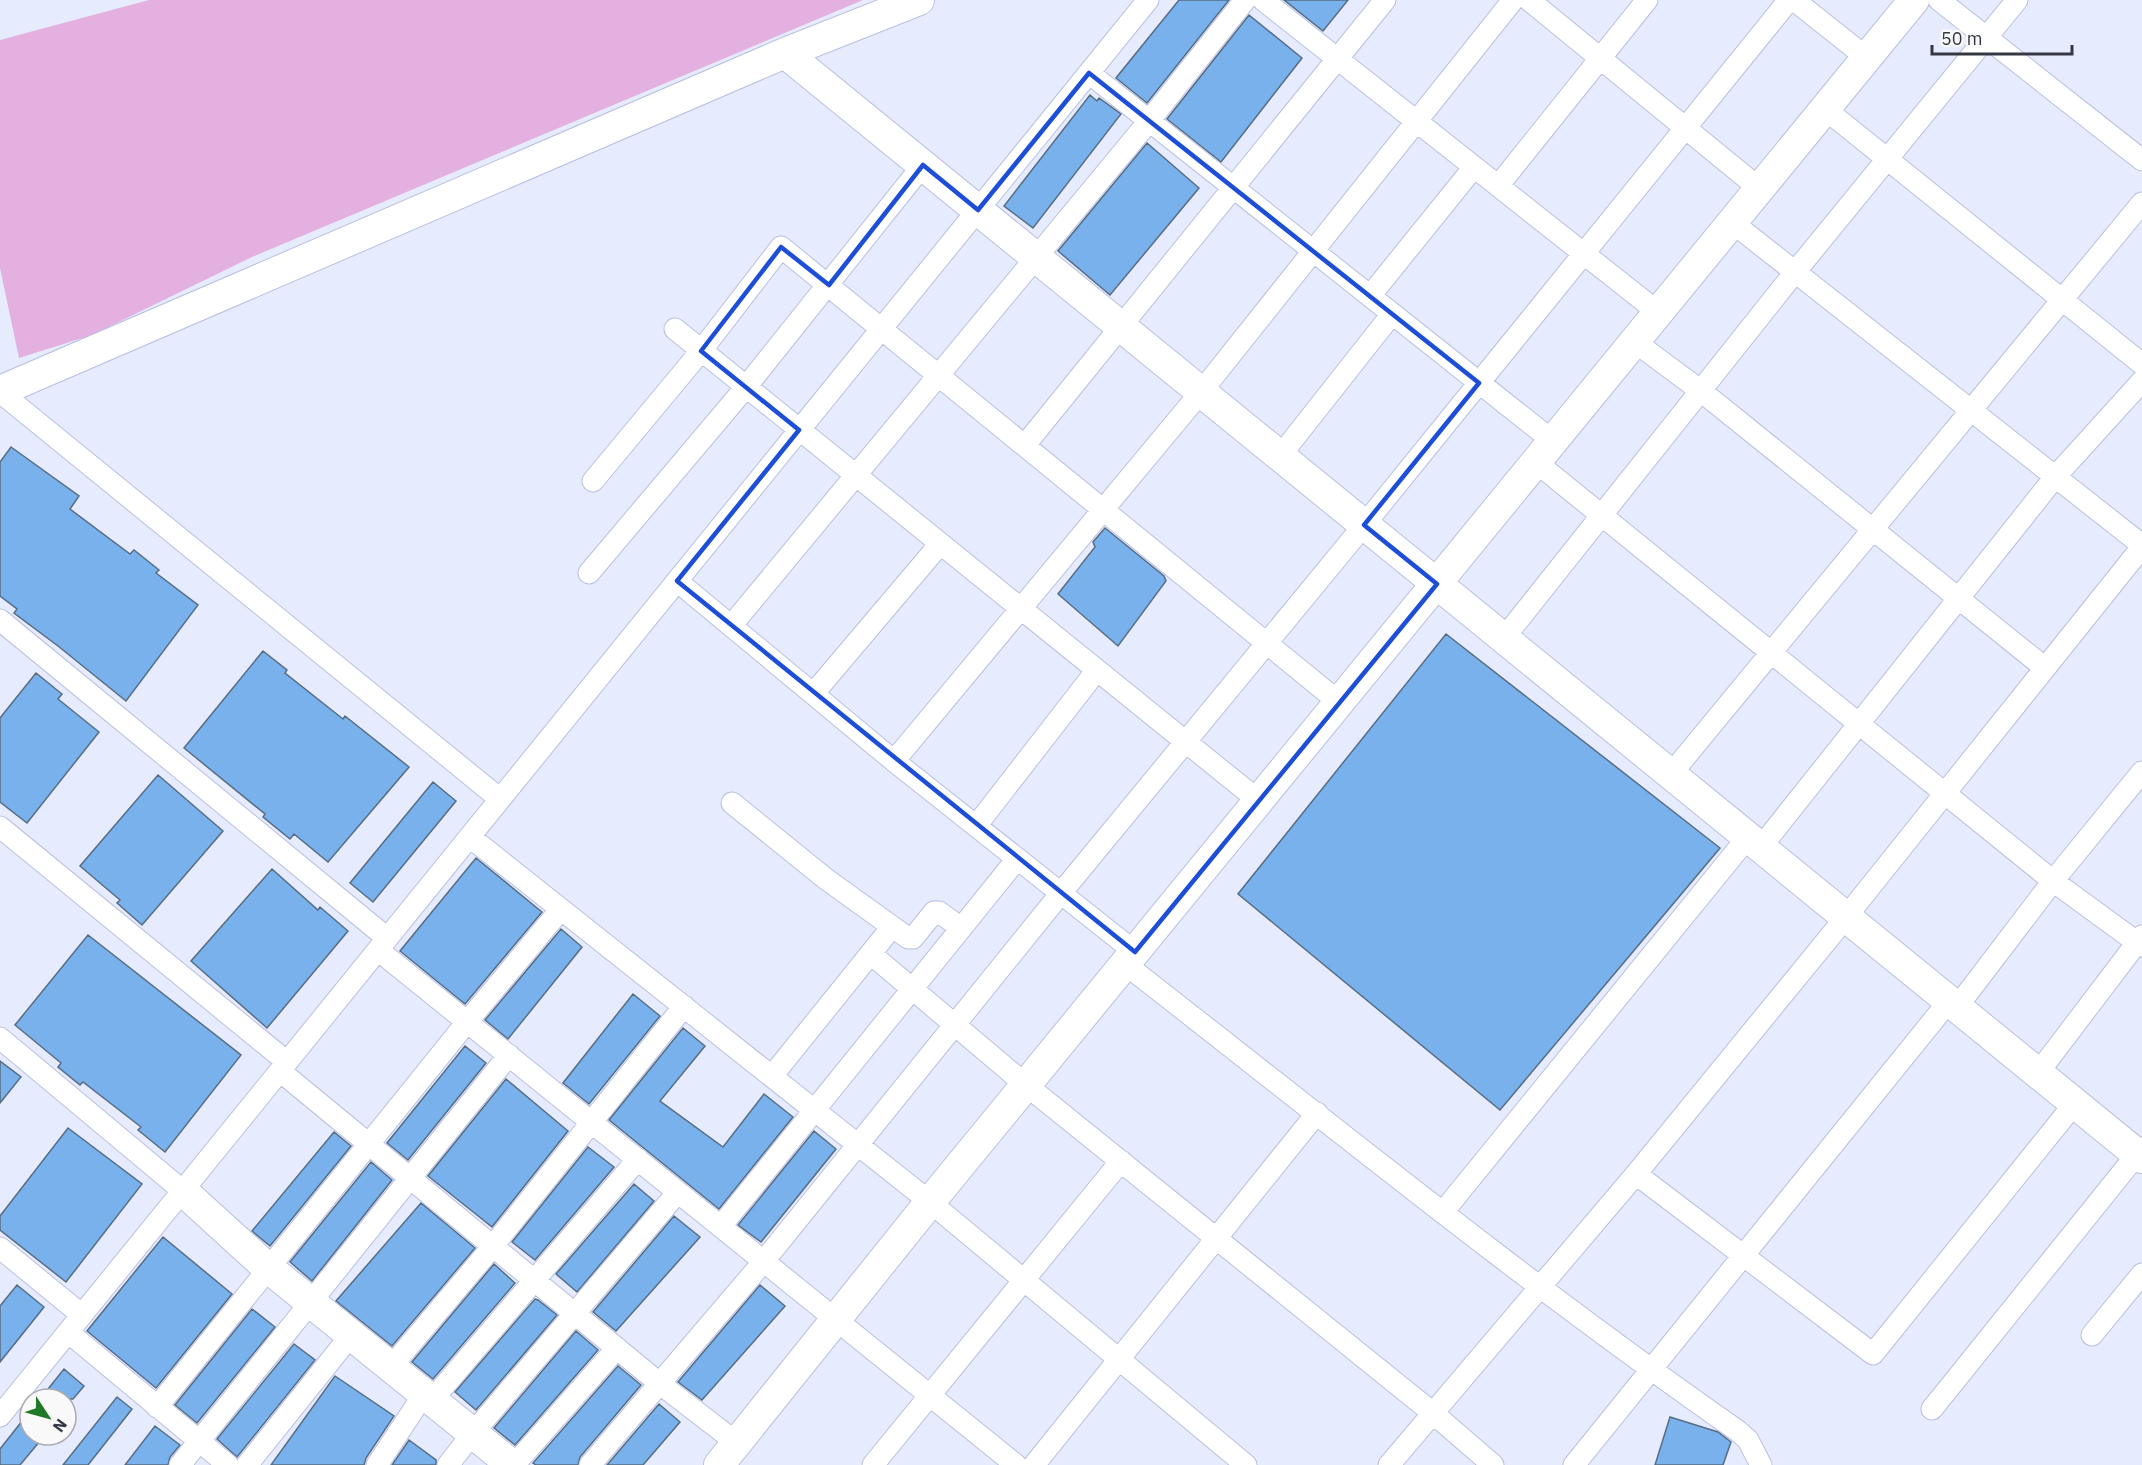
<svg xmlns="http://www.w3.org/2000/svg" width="2142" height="1465" viewBox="0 0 2142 1465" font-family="'IBM Plex Sans',sans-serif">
  <rect width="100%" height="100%" fill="#e6ebfe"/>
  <path fill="#e3b0e0" d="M149,0H863L252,257L92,335L19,358L0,268V40Z"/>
  <path fill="#78b1eb" stroke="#576d84" stroke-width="1.5" d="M1179,0H1229L1147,103L1116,78Z
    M1284,0H1348L1323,31Z
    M1249,15L1302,58L1221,162L1167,119Z
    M1090,95L1097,101L1099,98L1121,114L1033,228L1004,206Z
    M1147,143L1199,188L1110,295L1058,251Z
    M11,447L79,496L70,509L130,554L134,550L159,570L156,573L198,605L126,701L58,646L14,613L17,609L0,596V462Z
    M1105,528L1164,576L1166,581L1118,646L1058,594L1095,547L1093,542Z
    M1446,634L1720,848L1500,1110L1238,894Z
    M263,651L287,670L285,673L343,719L345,716L409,767L328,862L294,834L290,839L263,817L265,814L184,748Z
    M36,673L62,694L58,699L99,732L27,823L0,802V718Z
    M158,775L223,831L142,925L117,903L120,900L80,866Z
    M433,782L456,801L373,902L350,883Z
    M476,858L542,912L465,1004L400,951Z
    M272,869L318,910L320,907L348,931L267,1028L191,961Z
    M561,929L582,947L508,1039L485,1020Z
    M88,935L241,1055L165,1152L138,1130L141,1127L83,1082L80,1085L58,1067L61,1063L15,1025Z
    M633,994L660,1016L589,1104L563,1083Z
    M683,1028L705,1046L660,1101L723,1147L764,1094L793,1117L719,1209L609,1120Z
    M465,1046L486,1063L408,1160L387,1143Z
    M0,1061L21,1077L0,1103Z
    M506,1079L568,1131L492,1227L428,1176Z
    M68,1128L142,1184L66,1282L0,1230V1216Z
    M814,1131L836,1149L761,1242L738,1225Z
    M334,1132L351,1146L270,1246L252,1231Z
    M588,1147L614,1167L535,1260L512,1242Z
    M371,1162L392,1180L312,1281L290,1262Z
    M634,1184L654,1201L577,1292L556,1274Z
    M421,1203L475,1248L392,1346L336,1301Z
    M674,1216L700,1237L616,1331L593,1312Z
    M163,1237L232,1294L156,1388L87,1331Z
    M494,1264L515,1283L433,1379L412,1362Z
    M17,1285L44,1307L0,1362V1306Z
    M760,1285L785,1306L702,1400L678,1382Z
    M535,1299L538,1300L557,1315L476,1410L455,1392Z
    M252,1309L275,1327L197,1423L175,1405Z
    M576,1331L598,1350L515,1445L494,1428Z
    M294,1344L315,1360L237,1457L217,1439Z
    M618,1366L641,1385L580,1457L578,1465H536L533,1463Z
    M64,1369L84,1386L73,1399H40Z
    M335,1376L394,1416L366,1458L364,1465H271Z
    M117,1397L132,1409L88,1465H63Z
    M659,1404L680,1422L643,1465H607Z
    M30,1411V1435H45L20,1465H0V1449Z
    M1670,1417L1718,1432L1731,1442L1723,1465H1655Z
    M155,1426L180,1445L170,1457L168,1465H125Z
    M409,1440L436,1460V1465H392Z"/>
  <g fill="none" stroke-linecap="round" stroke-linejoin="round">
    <defs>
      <path id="street" d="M1263,0L1659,313
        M1529,0L1760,189
        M1794,0L1867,58
        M1939,0L2142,160
        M1089,73L1554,442
        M1825,109L2142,364
        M1498,186L1647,0
        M1733,223L2142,545
        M1370,296L1474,167
        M675,329L1259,801
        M1635,342L1701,391L2045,668
        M0,392L500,799
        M1025,445L1385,0
        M1280,456L1392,314
        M1537,463L2053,881L2142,946
        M593,481L701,351L781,247L1340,703
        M589,573L746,387L923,165
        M677,581L894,761L1135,952
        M0,620L387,938
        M731,626L1149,121L1245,0
        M1504,638L1795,272L2017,0
        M813,694L940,544
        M894,761L1201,392L1513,0
        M1671,774L2142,203
        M732,803L826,879L908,938H913L934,912H939L961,928
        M976,826L1097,670
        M0,827L287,1062
        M470,837L930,1202L1246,1465
        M1761,847L2055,477L2142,381
        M378,950L1016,1465
        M871,954L1026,1085L1434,1414L1493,1465
        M1125,964C1328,1122 1527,1284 1738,1431L1748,1440L1761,1465
        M1957,1007L2053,881L2142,772
        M0,1038L183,1191
        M280,1071L659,1383L737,1443
        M2038,1073L2142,936
        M772,1076L892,927
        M1636,1174L1873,1354L2075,1103
        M1443,1212L1748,837
        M721,1226L1017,859
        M0,1248L82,1315
        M68,1332L228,1465
        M2092,1335L2142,1274
        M391,1367L493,1246L684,1006
        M432,1400L638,1159
        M157,1407L467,1022L561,909
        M1932,1409L2142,1148
        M0,1416L1148,0
        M180,1465L509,1055
        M247,1465L351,1335
        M377,1465L424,1394
        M448,1465L473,1433L678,1192
        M514,1465L617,1348
        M590,1465L764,1261L1061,893L1364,525L1789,0
        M873,1465L1121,1161
        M1034,1465L1317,1113
        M1389,1465L1636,1174L1846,917L2142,547
        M1574,1465L1949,1001"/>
      <path id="secondary" d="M785,53L2142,1158
        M0,391L785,53L919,0
        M183,1191L261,1262L512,1465
        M719,1465L930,1202L1914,0"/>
    </defs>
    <use href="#street" stroke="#b9c0e0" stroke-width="23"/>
    <use href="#secondary" stroke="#b9c0e0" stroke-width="32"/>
    <use href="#street" stroke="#fff" stroke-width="21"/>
    <use href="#secondary" stroke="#fff" stroke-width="30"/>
  </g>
  <path fill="none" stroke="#1d4ed8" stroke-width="4.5" stroke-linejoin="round" d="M1089,73L1479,383L1364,525L1437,584L1135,952L677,581L799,430L701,351L781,247L829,285L923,165L978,210Z"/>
  <g transform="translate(48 1417) rotate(126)"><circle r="28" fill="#f9f9f9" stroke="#abacb1" stroke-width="1.5"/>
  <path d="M0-4.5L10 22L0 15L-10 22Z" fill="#207928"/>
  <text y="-9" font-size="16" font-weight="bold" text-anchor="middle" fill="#353844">N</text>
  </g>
  <path d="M1932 45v9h140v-9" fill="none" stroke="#353844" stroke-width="3"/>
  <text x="1941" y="45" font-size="18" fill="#353844" stroke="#f9f9f9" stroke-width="4.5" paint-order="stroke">50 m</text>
</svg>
